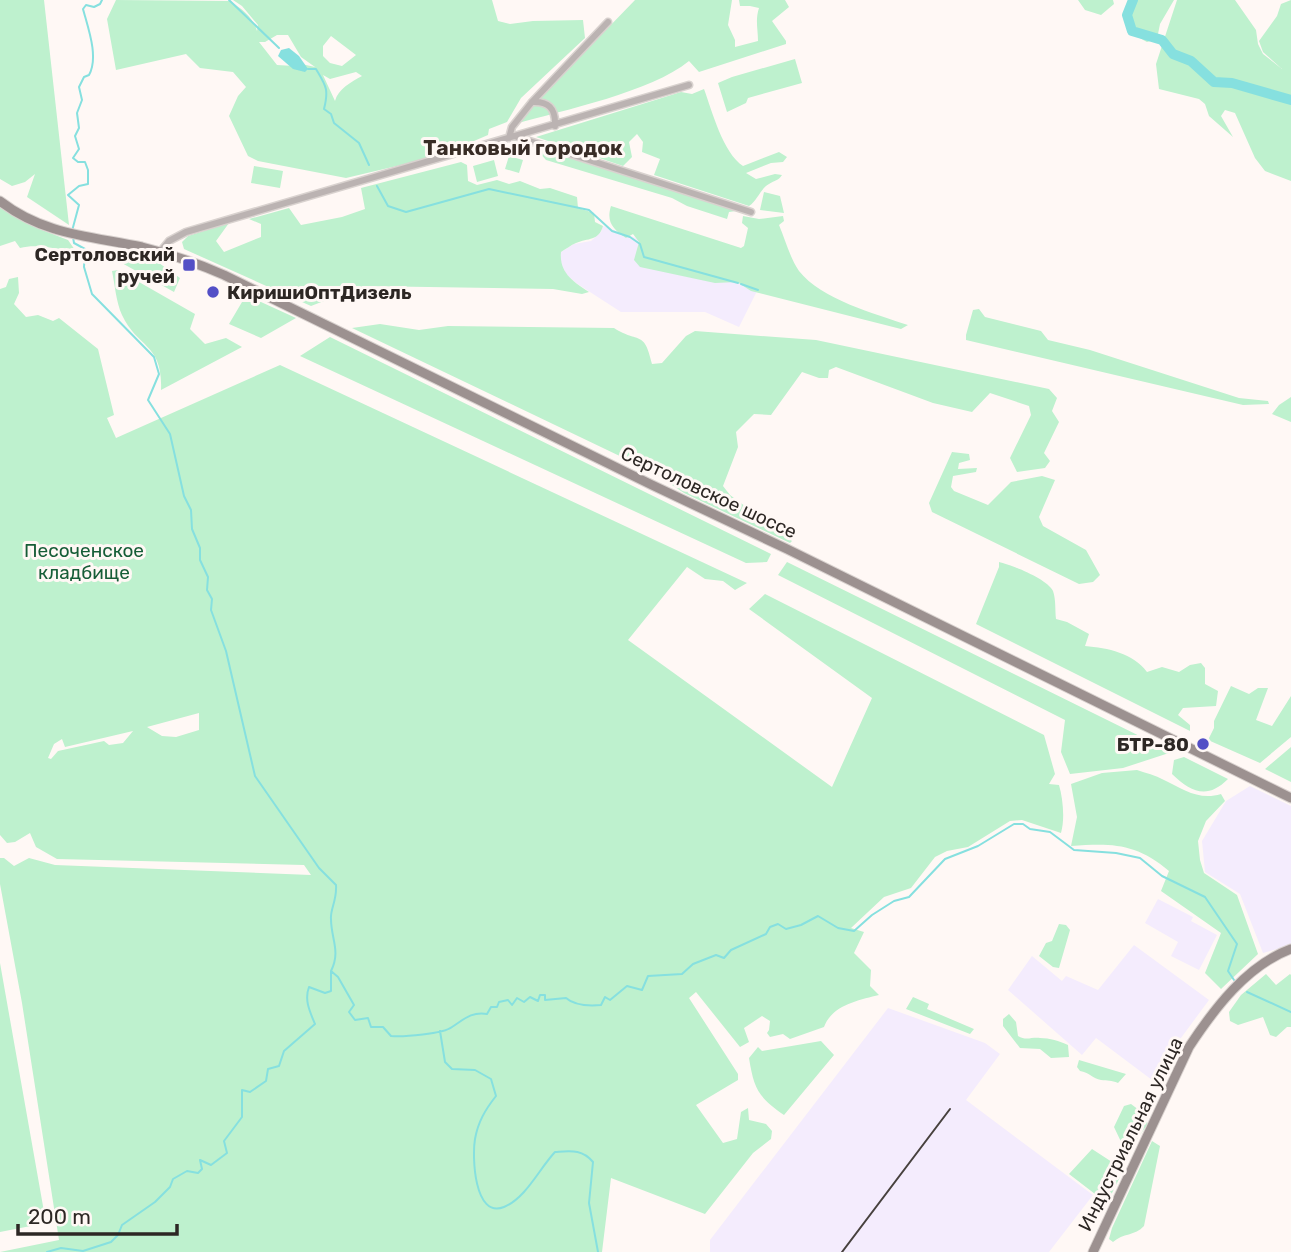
<svg xmlns="http://www.w3.org/2000/svg" width="1291" height="1252" viewBox="0 0 1291 1252" font-family="Rubik,sans-serif">
  <rect width="100%" height="100%" fill="#fff8f5"/>
  <path fill="#f4ecfd" d="M603,226L644,241L757,291L739,327L705,312H621L576,283L566,274L560,261L561,252L574,244L591,241L601,232Z
    M1250,786L1291,806V945L1263,953L1240,894L1205,872L1202,841L1226,801Z
    M1158,899L1193,917L1191,921L1217,935L1199,970L1171,956L1178,942L1145,923Z
    M1134,945L1209,1000L1178,1042L1160,1086L1096,1038L1082,1055L1008,990L1032,956L1062,981L1066,976L1098,990Z
    M888,1008L985,1043L1000,1054L966,1100L1093,1195L1049,1252H710V1240Z"/>
  <path fill="#bef1ce" fill-rule="evenodd" d="M0,0H44L69,225L27,197L35,174L25,182L12,186L0,179Z
    M116,0L230,1C242,9 253,17 257,31L258,25L242,6L233,0H492L498,21L510,24L533,21L583,20L585,38L521,98L507,122L489,129L488,135L439,156L346,178L258,161L248,156L229,116L238,96L246,87L233,72L200,68L186,54L116,70L107,19ZM277,35H288L301,57L315,67L297,63L294,66L277,65L259,42H265ZM331,36L356,55L342,66L330,63L323,56V46ZM356,72L362,76C351,82 338,89 335,101L323,75L330,79Z
    M635,0H732L728,25L735,40V47L758,41C758,29 755,20 759,8L750,6H740L739,0H785L789,7L772,21L786,41V44L699,72L689,61C651,92 564,110 515,124Z
    M1078,0H1113L1114,4L1101,15L1085,10Z
    M1129,0H1174L1160,24L1157,39L1147,42C1125,30 1124,24 1129,0Z
    M1177,0H1235L1256,30L1258,44L1263,54L1282,69L1263,52L1259,41L1277,16L1281,4L1291,0V181L1265,171L1255,158L1235,113L1225,110L1221,116L1233,137L1209,116L1205,104L1199,99L1159,89L1156,64Z
    M795,59L802,83L748,98L746,103L727,112L718,83L732,77Z
    M704,89C712,111 723,153 743,166L779,152L787,157L783,162L771,163L746,173L756,179L775,174L782,175C778,181 775,180 769,184C760,189 758,200 749,206L654,175L660,159L642,152L643,142L637,134L629,142L632,157L623,166L536,137L681,92L692,94Z
    M517,139L533,144L529,157L518,153L512,141Z
    M539,148L736,211L729,212L727,219L687,206L672,198L546,160L538,151Z
    M509,156L523,160L519,173L505,169Z
    M494,160L498,176L477,182L473,166Z
    M461,162L467,165L468,181L477,185L497,180L509,184L520,181L540,189L550,188L577,197L578,208L594,213L595,222L603,226C599,241 588,238 576,243C571,245 566,249 561,252C559,273 574,282 589,292L582,294L553,289L363,286L311,306L184,249L182,242L188,236L229,223L216,241L224,252L261,237V224L249,219L289,208L301,225L342,217L365,209L361,188Z
    M254,166L283,171L280,188L251,183Z
    M764,192L780,196L784,213L760,210Z
    M0,205L37,228L68,240L75,250C56,250 38,243 20,248L15,241L0,246Z
    M611,206L741,248L744,246L748,228L742,223L743,216L759,219L783,216L784,221L779,225C785,239 790,258 799,271C821,299 875,314 908,325L901,329L751,291L737,282L715,283L640,267L634,260L639,242L633,234L626,238C613,229 606,222 611,206Z
    M106,250L152,258L180,278L174,292L111,257Z
    M118,270L195,314L190,329L205,344L226,338L242,347L161,390C163,343 138,349 122,315C116,302 115,285 112,271Z
    M18,277L19,293L14,304L26,317L38,315L53,321L59,318L98,349L114,415L107,418L116,438L280,365L747,583L735,590L723,581L705,579L687,567L628,640L832,787L872,698L749,609L765,594L1044,735L1055,774L1049,784L1059,785C1063,799 1065,819 1061,833L1022,820L1010,821L968,847L947,851L935,857L911,888L884,897L851,928L864,932L854,953L871,970L870,986L879,995C859,1000 832,1005 824,1027L790,1039L783,1034L770,1037L767,1033L769,1030L770,1021L762,1016L744,1028L749,1042L740,1047L696,992L689,998L738,1074V1080L696,1105L723,1143L737,1139L741,1112L748,1108L749,1120L766,1124L772,1131L771,1139L753,1153L705,1214L611,1178L602,1252H0L59,1240L22,1003L0,884V858H4L14,866L29,858L55,865L311,875L304,865L57,859L36,847L30,833L15,842L7,843L0,835V289L6,287L9,279ZM199,713V730L176,737L162,736L147,727ZM133,731L123,743L109,745L104,741L58,751L51,759L48,758L54,744L62,739L65,747Z
    M242,302H261L296,318L261,338L229,324Z
    M979,309L985,317L1041,331L1048,340L1090,350L1239,398L1268,401L1269,404L1243,405L966,340V335L973,310Z
    M380,324L419,330L448,326L614,328C639,344 644,329 652,364L662,363L686,336L695,331L816,340L1049,389L1057,398L1052,411L1059,422L1044,453L1050,461L1045,468L1017,472L1010,458L1031,415L1029,406L990,393L972,412L933,403L836,367L829,370L828,378H819L802,372L771,415L754,414L736,432L738,447L723,486L730,495L792,541L790,543L684,493L651,471L352,328Z
    M330,337L771,554L767,562L746,563L300,356Z
    M1291,397V422L1272,414L1279,405Z
    M952,452L969,454L970,460L959,463L958,469L977,468L976,472L953,476L951,487L954,491L988,505L1011,482L1042,476L1055,480L1039,517L1043,526L1086,550L1100,575L1093,582L1079,584L932,512L929,503Z
    M787,562L1172,752L1123,768L1070,774L1061,752L1065,720L778,575Z
    M999,562C1012,565 1047,579 1053,591C1056,599 1055,611 1056,619L1067,622L1089,634L1085,646C1108,648 1133,653 1147,672L1162,667L1179,672L1190,665L1201,663L1205,668V684L1218,691L1216,706L1183,708L1178,715L1190,725V731L976,624L999,567Z
    M1231,686L1249,694L1258,688H1268L1256,720L1272,726L1291,696V737L1260,763L1208,740L1214,728V721Z
    M1291,747V782L1265,769Z
    M1184,757L1228,779C1207,800 1191,792 1172,774L1174,760Z
    M1137,770C1146,773 1155,775 1164,780C1183,789 1199,801 1221,794L1225,801L1206,821L1198,841L1200,860L1204,873L1237,895L1258,954L1221,989L1205,973L1221,933L1161,891L1169,871C1136,843 1112,843 1071,846L1077,817L1071,784L1102,773Z
    M1059,924L1066,925L1070,930L1059,968L1053,967L1039,956L1046,943L1052,941Z
    M0,963L46,1223L0,1232Z
    M1266,974L1276,985L1290,974L1291,975V1027H1287L1276,1037L1270,1035L1263,1017L1238,1025L1230,1021L1229,1012L1241,995Z
    M913,997L929,1004L927,1009L974,1029L970,1034L906,1009Z
    M1009,1014L1016,1022L1018,1036C1026,1041 1031,1037 1040,1038C1050,1038 1059,1041 1068,1045L1069,1057L1051,1058L1040,1049L1020,1048L1003,1026V1019Z
    M821,1041L834,1055L784,1115C758,1097 754,1089 749,1058L758,1047L762,1051Z
    M1079,1060L1126,1074L1118,1083C1111,1080 1108,1081 1101,1080C1093,1079 1089,1072 1080,1071L1077,1067Z
    M1131,1104L1139,1110L1148,1124C1141,1132 1135,1147 1123,1146L1114,1127L1124,1106Z
    M1152,1141L1160,1146L1144,1226C1135,1236 1123,1233 1113,1242L1109,1239L1112,1228Z
    M1092,1149L1112,1162L1120,1177L1112,1193L1106,1199L1095,1194L1069,1174Z"/>
  <path fill="#86e0df" d="M289,48L299,56L308,69L305,72L293,69L278,56L281,50Z"/>
  <g fill="none" stroke-linecap="round" stroke-linejoin="round">
    <path stroke="#86e0df" stroke-width="2" d="M229,0L279,48
      M308,69H316C326,86 329,89 324,109L331,114L334,123L359,143L369,165
      M377,186L388,206L406,212L489,189L589,210L612,231L630,237L640,244L644,257L738,283
      M72,231L79,205L68,195L79,186L88,184V170L85,162H78L73,158L79,149L75,136L79,128L77,113L82,100L79,87L84,77L89,75C99,57 88,28 83,9L86,5L94,7L100,4L102,0
      M73,237L74,243L85,249L84,267L92,294L154,357L159,374L148,400L170,434L184,496L191,510L192,529L200,548V560L208,577L207,590L212,599L211,610L226,651L255,776L319,868L336,885C337,901 330,909 331,919C331,939 341,951 331,971L338,977L354,1005L349,1012L355,1020L368,1018L371,1027H383L391,1036C403,1037 443,1034 452,1027C463,1020 472,1011 487,1014L491,1007H497L499,1002L508,1000L512,1005L517,998L524,1002L530,997L538,1001L540,995H545V1000L566,998C575,1006 589,1006 601,1005L605,997L610,1000L627,986L642,990L648,976L682,974L693,964L716,955L724,958L731,950L766,934L770,927L778,924L786,929L801,925L818,916L838,928L854,931L872,915L894,901L909,897L945,859L978,846L1014,824H1023L1030,829L1050,832L1074,850L1116,853L1140,858L1162,876L1205,897L1237,944L1228,971L1234,980
      M741,284L758,290
      M1247,992L1291,1012
      M440,1031L445,1062L452,1069L475,1070L491,1079L496,1096C485,1110 478,1122 475,1139C472,1156 474,1219 504,1207C526,1198 539,1169 555,1152C571,1151 582,1149 593,1162L589,1203L598,1252
      M47,1252L61,1248L83,1251L111,1242L118,1235L122,1225L155,1202L170,1187L173,1179L187,1171L198,1173L202,1169L200,1160L211,1165L227,1153L224,1141L242,1117V1090L250,1092L266,1081L268,1069L279,1066L284,1051L315,1024C310,1012 304,1000 309,987L325,993L331,991V971"/>
    <path stroke="#86e0df" stroke-width="10" d="M1133,0L1127,15L1132,31L1162,40L1173,54L1191,61L1214,82L1232,83L1291,100"/>
    <defs>
      <path id="street" d="M532,102C548,101 556,108 555,126
        M517,137L751,212
        M509,138L512,127L532,102L608,22
        M160,252L169,241L186,232L689,85"/>
      <path id="secondary" d="M0,201C44,235 90,236 142,247C170,254 197,263 224,275L652,485L787,549L1291,798
        M1093,1252L1189,1047C1214,1009 1247,965 1291,949"/>
    </defs>
    <use href="#street" stroke="#d9d2cf" stroke-width="9"/>
    <use href="#secondary" stroke="#d9d2cf" stroke-width="11"/>
    <use href="#street" stroke="#bbb3b2" stroke-width="6"/>
    <use href="#secondary" stroke="#9c9190" stroke-width="9"/>
    <path stroke="#47413e" stroke-width="2" d="M842,1252L950,1109"/>
  </g>
  <g fill="#534fc6" stroke="#fff8f5" stroke-width="2.5">
    <rect x="182" y="258" width="14" height="14" rx="3.5"/>
    <circle cx="213" cy="292" r="7"/>
    <circle cx="1203" cy="744" r="7"/>
  </g>
  <g text-anchor="middle" stroke-width="6" stroke-linejoin="round" paint-order="stroke">
    <g font-size="19" font-weight="bold" fill="#2d2724" stroke="#fff8f5" text-anchor="end">
      <text x="175" y="261">Сертоловский<tspan x="175" dy="22">ручей</tspan></text>
      <text x="227" y="299" text-anchor="start">КиришиОптДизель</text>
      <text x="1189" y="751">БТР-80</text>
    </g>
    <g font-size="19" fill="#2d2724" stroke="#fff8f5">
      <text transform="translate(709 492) rotate(25)" y="7">Сертоловское шоссе</text>
      <text transform="translate(1130 1134) rotate(-64)" y="7">Индустриальная улица</text>
    </g>
    <g font-size="19" fill="#165d37" stroke="#fff8f5">
      <text x="84" y="557">Песоченское<tspan x="84" dy="22">кладбище</tspan></text>
    </g>
    <g font-size="21" font-weight="bold" fill="#382c26" stroke="#fff8f5">
      <text x="523" y="155">Танковый городок</text>
    </g>
  </g>
  <path d="M18 1224v10h159v-10" fill="none" stroke="#2d2724" stroke-width="3.5"/>
  <text x="28" y="1224" font-size="21" fill="#2d2724" stroke="#fff8f5" stroke-width="5" paint-order="stroke">200 m</text>
</svg>
